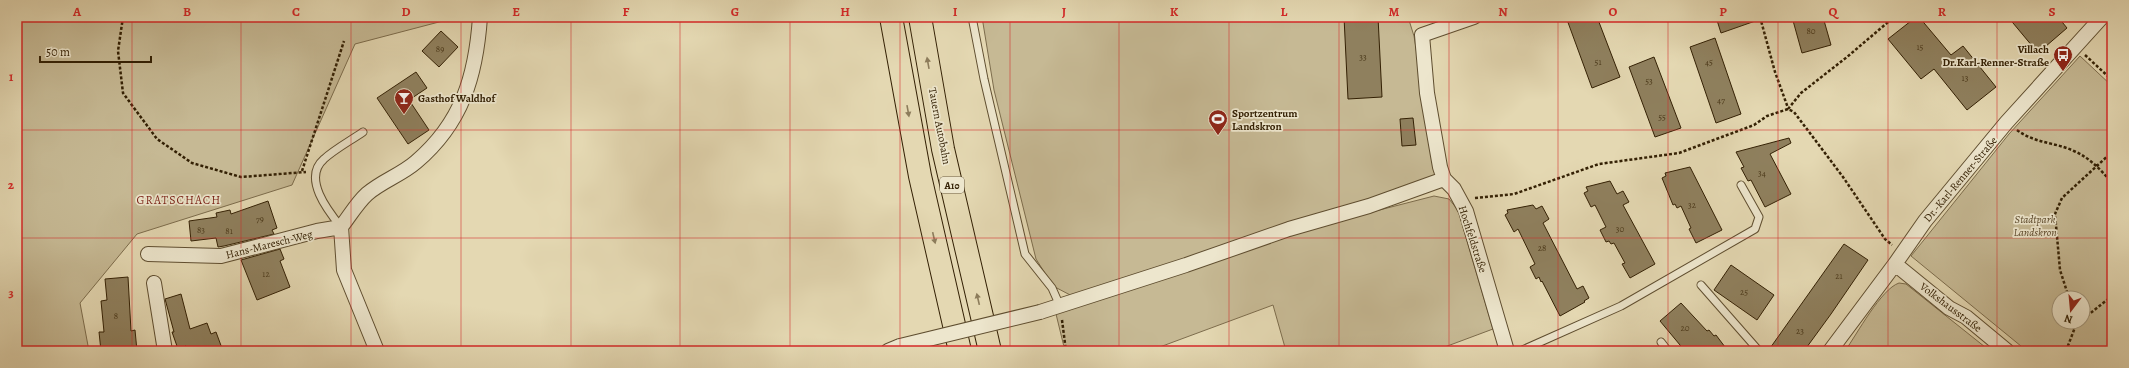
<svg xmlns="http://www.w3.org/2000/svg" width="2129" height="368" viewBox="0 0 2129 368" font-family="Alegreya,serif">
  <rect width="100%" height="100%" fill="#e4d8b2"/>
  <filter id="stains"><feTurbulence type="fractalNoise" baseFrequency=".005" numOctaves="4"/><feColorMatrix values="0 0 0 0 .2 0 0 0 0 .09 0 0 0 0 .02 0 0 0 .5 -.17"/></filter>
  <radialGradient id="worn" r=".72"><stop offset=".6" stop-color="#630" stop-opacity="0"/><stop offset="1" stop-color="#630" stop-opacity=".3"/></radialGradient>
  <path fill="#c6b994" stroke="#7c6c4c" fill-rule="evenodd" d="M17,17H458L355,44L292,185L137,234L80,303L89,351H17Z
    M982,17H1408L1414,36L1438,181L1074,297L1053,286L1036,259L994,90Z
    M2080,56L2112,86V351H2027L1911,256L2009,134ZM2059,298H2083V322H2059Z
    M1434,196L1449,199L1458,210L1493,329L1434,351H1286L1273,305L1149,351H1065L1056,314L1282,235Z
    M1899,283L1906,284L1985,347L1983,351H1845C1857,334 1881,289 1899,283Z"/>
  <path fill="#8f805e" stroke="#332004" d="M1344,17H1378L1382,97L1348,99Z
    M1566,17H1597L1620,77L1592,88Z
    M1716,17H1761V19L1721,33Z
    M1792,17H1823L1831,45L1802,53Z
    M1916,17H1919L1951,55L1963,46L1996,87L1967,110L1934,69L1921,79L1888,39Z
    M2008,17H2058L2067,28L2038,53Z
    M441,31L458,47L439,67L422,51Z
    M1715,38L1741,114L1716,123L1690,47Z
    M1654,57L1681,128L1655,137L1629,67Z
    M416,72L427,88L409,100L429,130L408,144L377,98Z
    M1413,118L1416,145L1402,146L1400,119Z
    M1789,138L1791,143L1770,154L1791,194L1765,207L1751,180L1748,181L1741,168L1744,167L1736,152Z
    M1690,167L1722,230L1696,243L1689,229L1691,228L1681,206L1677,208L1675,204L1673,205L1662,178L1666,176L1665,173Z
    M1610,181L1617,194L1623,191L1629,202L1623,205L1655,264L1630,278L1622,264L1625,263L1614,243L1611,244L1609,241L1606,242L1600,230L1606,227L1595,205L1591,207L1584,193L1588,191L1586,187Z
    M268,201L277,228L272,230L274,234L224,246L218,247L216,238L191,241L189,221L217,217L216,213L230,210L231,214Z
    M1533,205L1536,209L1542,206L1549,219L1543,223L1577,289L1583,286L1589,298L1584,301L1585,302L1560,316L1542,281L1541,282L1539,277L1536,279L1530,267L1535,264L1518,229L1514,232L1505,215L1508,213L1507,210Z
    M1844,244L1868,260L1831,314L1804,351H1768Z
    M280,249L284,259L280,261L290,287L257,300L241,260Z
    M1731,265L1774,295L1757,320L1714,290Z
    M128,277L131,331L135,330L137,351H101L99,332H104L101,301L107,300L105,279Z
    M181,294L190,329L207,323L211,334L216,332L223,351H188L186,346L178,349L172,332H174L165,299Z
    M1681,303L1707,331L1709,330L1714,336L1716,335L1728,351H1685L1660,321Z"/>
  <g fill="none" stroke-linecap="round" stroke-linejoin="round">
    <defs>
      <path id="lane" d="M972,17L984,79L1025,254L1052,288L1060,306
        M341,227C328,211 302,178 324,159C335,149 350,141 363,132
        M1701,285L1759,351
        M1661,342L1668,351
        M1520,351L1621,306L1755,229L1759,217L1741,185"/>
      <path id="street" d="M1474,17L1422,35L1427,93L1440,167L1444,179L1454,189L1466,211L1507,351
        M148,254L221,256L317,231L341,227
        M1895,264L1949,308L1966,317L2007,351
        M154,283L165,351
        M1040,312L1186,265L1289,229L1369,206L1444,179
        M377,351L344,270L341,227C349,217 357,203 367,194C382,181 401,175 416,162C462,123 476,76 480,17
        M888,351L900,346
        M1830,351L1895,264L1925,221L2006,123L2102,17"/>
      <path id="highway" d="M891,17L920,176L960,351
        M920,17L943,149L990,351"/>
    </defs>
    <use href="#lane" stroke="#5f4e30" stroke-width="9"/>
    <use href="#street" stroke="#5f4e30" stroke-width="16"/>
    <use href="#highway" stroke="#332004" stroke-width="24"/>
    <path stroke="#332004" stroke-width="2.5" stroke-dasharray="3 2" stroke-linecap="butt" d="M123,17L118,51L123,93L157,139L192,163L241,177L306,172
      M1760,17L1775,72L1788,108
      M2085,55L2112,80
      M1788,109L1801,93L1847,57L1894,17
      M2017,130C2036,144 2055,142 2074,151C2090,158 2101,170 2112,183
      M302,171L344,41
      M1475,198L1514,194L1599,164L1679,153L1754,125L1767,116L1788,109L1794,112L1843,177L1885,239L1892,245
      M2069,298L2060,270L2055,214L2062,198L2112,152
      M2083,319L2112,296
      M1062,320L1066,351
      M2066,351L2077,322"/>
    <use href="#lane" stroke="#ede6cd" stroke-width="7"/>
    <use href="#street" stroke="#ede6cd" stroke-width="14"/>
    <use href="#highway" stroke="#e4d8b2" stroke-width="22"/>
    <defs>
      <path id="street-bridge" d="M900,346L1040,312"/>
    </defs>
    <use href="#street-bridge" stroke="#5f4e30" stroke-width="16" stroke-linecap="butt"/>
    <use href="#street-bridge" stroke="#ede6cd" stroke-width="14"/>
  </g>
  <defs><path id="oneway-solid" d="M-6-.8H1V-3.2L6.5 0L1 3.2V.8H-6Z"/></defs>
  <g fill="#8c7c5b">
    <use href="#oneway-solid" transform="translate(928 63) rotate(-100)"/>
    <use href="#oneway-solid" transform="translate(908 111) rotate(80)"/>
    <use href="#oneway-solid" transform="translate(934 238) rotate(77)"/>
    <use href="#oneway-solid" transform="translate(978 299) rotate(-103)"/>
  </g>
  <path fill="none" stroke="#d62828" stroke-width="1" stroke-opacity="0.55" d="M132,17V351M241,17V351M351,17V351M461,17V351M571,17V351M680,17V351M790,17V351M900,17V351M1010,17V351M1119,17V351M1229,17V351M1339,17V351M1449,17V351M1558,17V351M1668,17V351M1778,17V351M1888,17V351M1997,17V351M17,130H2112M17,238H2112"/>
  <defs>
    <symbol id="bus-pin" viewBox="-11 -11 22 30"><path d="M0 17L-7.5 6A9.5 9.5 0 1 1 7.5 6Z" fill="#8f2418" stroke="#ede6cd"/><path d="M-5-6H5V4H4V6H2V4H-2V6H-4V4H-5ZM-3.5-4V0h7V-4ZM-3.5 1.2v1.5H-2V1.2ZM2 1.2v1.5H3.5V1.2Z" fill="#fff"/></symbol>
    <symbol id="bar-pin" viewBox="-11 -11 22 30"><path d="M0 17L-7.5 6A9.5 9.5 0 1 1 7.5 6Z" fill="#8f2418" stroke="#ede6cd"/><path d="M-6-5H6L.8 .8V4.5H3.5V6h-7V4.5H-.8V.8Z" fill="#fff"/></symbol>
    <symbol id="stadium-pin" viewBox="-11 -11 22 30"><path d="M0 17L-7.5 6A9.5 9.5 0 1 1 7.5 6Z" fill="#8f2418" stroke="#ede6cd"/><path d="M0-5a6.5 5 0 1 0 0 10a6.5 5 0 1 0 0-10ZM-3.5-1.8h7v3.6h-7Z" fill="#fff"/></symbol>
  </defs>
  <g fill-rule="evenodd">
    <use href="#bus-pin" x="2052" y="44" width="22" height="30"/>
    <use href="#bar-pin" x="393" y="87" width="22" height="30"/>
    <use href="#stadium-pin" x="1207" y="108" width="22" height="30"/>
  </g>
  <g text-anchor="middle" stroke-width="3.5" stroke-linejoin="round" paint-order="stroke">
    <g font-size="9" fill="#4a381a">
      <text x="1811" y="34">80</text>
      <text x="1920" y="50">15</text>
      <text x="440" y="52">89</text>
      <text x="1363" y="60">33</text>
      <text x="1598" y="65">51</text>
      <text x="1709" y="65">45</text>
      <text x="1965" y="81">13</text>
      <text x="1649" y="84">53</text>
      <text x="1721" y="103">47</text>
      <text x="1662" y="120">55</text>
      <text x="1762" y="176">34</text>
      <text x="1692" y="208">32</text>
      <text x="260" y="222">79</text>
      <text x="1620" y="232">30</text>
      <text x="201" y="233">83</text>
      <text x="229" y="234">81</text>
      <text x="1542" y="251">28</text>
      <text x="266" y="277">12</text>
      <text x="1839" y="279">21</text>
      <text x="1744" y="295">25</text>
      <text x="116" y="319">8</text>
      <text x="1685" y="331">20</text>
      <text x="1800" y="334">23</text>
    </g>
    <rect fill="#ede6cd" stroke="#6b5b40" stroke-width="1" x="940" y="177" width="24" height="16" rx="3"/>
    <g font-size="10" font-weight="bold" fill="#332004">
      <text x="952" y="189">A10</text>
    </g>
    <g font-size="11" font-weight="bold" fill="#332004" stroke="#ede6cd" text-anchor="start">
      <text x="2049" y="53" text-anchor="end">Villach<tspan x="2049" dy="13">Dr.Karl-Renner-Straße</tspan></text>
      <text x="418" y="102">Gasthof Waldhof</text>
      <text x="1232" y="117">Sportzentrum<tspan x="1232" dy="13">Landskron</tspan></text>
    </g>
    <g font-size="11" fill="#332004" stroke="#ede6cd">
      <text transform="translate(940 126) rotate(79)" y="4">Tauern Autobahn</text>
      <text transform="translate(1960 179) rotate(-50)" y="4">Dr.-Karl-Renner-Straße</text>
      <text transform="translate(1473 239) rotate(72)" y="4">Hochfeldstraße</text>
      <text transform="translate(269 244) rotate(-14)" y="4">Hans-Maresch-Weg</text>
      <text transform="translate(1951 307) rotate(37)" y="4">Volkshausstraße</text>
    </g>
    <g font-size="11" font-style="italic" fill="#584628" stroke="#ede6cd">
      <text x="2035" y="223">Stadtpark<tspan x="2035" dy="13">Landskron</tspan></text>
    </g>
    <g font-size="12" letter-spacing="1" fill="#7a1f14" stroke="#ede6cd">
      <text x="179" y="204">GRATSCHACH</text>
    </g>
  </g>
  <rect width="2129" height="368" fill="none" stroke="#e4d8b2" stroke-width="44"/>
  <g transform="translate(2071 310) rotate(196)"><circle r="19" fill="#ede6cd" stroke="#a3977d"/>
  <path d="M0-3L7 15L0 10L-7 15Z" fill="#8f2418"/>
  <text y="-6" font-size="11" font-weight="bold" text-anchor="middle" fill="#332004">N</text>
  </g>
  <path d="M40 56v6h111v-6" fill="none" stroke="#332004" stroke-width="2"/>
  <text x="46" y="56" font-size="12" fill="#332004" stroke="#ede6cd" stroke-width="3" paint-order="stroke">50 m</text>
  <rect x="22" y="22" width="2085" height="324" fill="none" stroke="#d62828" stroke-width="1.5"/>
  <g font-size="13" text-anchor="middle" font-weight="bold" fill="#d62828">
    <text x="77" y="16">A</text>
    <text x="187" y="16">B</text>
    <text x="296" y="16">C</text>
    <text x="406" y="16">D</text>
    <text x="516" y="16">E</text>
    <text x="626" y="16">F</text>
    <text x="735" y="16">G</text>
    <text x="845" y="16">H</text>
    <text x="955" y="16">I</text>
    <text x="1064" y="16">J</text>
    <text x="1174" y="16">K</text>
    <text x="1284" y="16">L</text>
    <text x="1394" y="16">M</text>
    <text x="1503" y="16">N</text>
    <text x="1613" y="16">O</text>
    <text x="1723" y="16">P</text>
    <text x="1833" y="16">Q</text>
    <text x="1942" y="16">R</text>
    <text x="2052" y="16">S</text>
    <text x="11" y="81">1</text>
    <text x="11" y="189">2</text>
    <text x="11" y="297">3</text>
  </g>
  <rect width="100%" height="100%" filter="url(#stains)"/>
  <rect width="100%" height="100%" fill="url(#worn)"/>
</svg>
